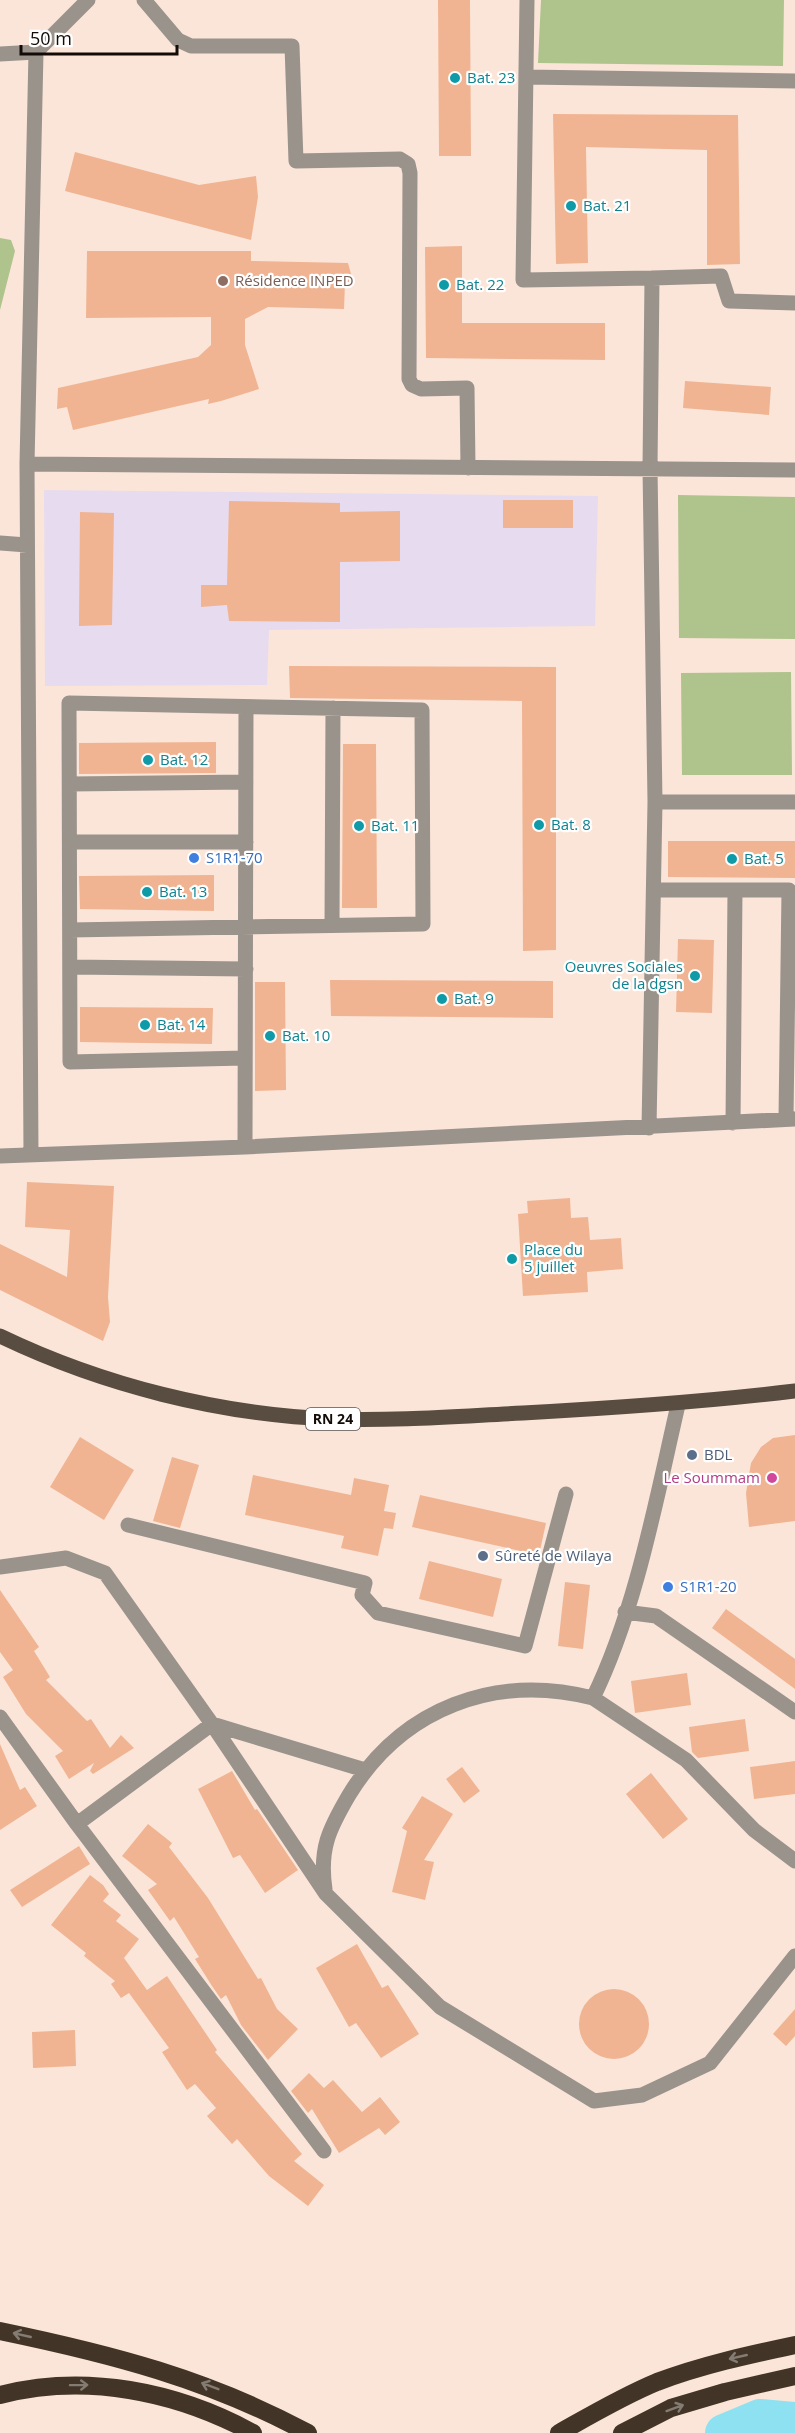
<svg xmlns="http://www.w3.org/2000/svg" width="795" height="2433" viewBox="0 0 795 2433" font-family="'Open Sans',sans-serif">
  <rect width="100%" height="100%" fill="#fbe5d8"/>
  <path fill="#e7dbef" d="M44,490L598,496L595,626L269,630L267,685L45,686Z"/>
  <path fill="#afc38d" d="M541,0H784L783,66L538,63Z
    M0,238L11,240L15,251L0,310Z
    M678,495L795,497V639L679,638Z
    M791,672L792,775H682L681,673Z"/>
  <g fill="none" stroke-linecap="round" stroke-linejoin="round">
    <path stroke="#8de1f0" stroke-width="38" d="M724,2433L760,2418L795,2421"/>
  </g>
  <path fill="#f0b492" d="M438,0H470L471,156H439Z
    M553,114L738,115L740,264L707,265V150L586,147L588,263L556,264Z
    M75,152L199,185L256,176L258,197L251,240L65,191Z
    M462,246V323H605V360L426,358L425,247Z
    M87,251H251V261L348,263L353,281L345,283L344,309L268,307L245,319V345L259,389L221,401L208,404L209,399L73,430L67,407L57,409L58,388L198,357L211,345V317L86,318Z
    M685,381L771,387L769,415L683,408Z
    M503,500H573V528H503Z
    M229,501L340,503V512L400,511V561L340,562V622L229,621L227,605L201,607V585H227Z
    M80,512L114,513L112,625L79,626Z
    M289,666L556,667V950L523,951L522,701L290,698Z
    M216,742V773L79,774V743Z
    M343,744H376L377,908H342Z
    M668,841H795V878L668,877Z
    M214,875V911L80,909L79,876Z
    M678,939L714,940L712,1013L676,1012Z
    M330,980L553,981V1018L331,1016Z
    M255,982H285L286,1090L255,1091Z
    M80,1007L213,1008L212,1044L80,1042Z
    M27,1182L114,1186L108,1297L110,1322L103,1341L0,1290V1244L67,1277L70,1230L25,1227Z
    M570,1198L571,1218L588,1217L590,1240L621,1238L623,1269L587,1272L588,1292L523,1296L518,1214L528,1213L527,1201Z
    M795,1435V1521L749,1527L746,1493L751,1463L761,1447L773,1438Z
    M80,1437L134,1470L104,1520L50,1487Z
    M172,1457L199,1465L180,1528L153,1521Z
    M253,1475L351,1495L354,1478L389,1485L384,1511L396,1513L393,1529L384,1528L378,1556L341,1548L344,1536L245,1515Z
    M420,1495L546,1523L539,1555L412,1527Z
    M429,1561L502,1579L493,1617L419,1599Z
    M565,1582L590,1585L583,1649L558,1646Z
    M0,1590L39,1647L34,1651L50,1677L46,1680L87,1721L91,1719L110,1748L121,1735L134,1748L93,1774L90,1771L94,1763L69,1779L55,1756L63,1751L26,1714L3,1677L13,1670L0,1652Z
    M726,1609L795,1659V1689L712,1628Z
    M687,1673L691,1705L635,1713L631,1681Z
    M745,1719L749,1751L698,1758L692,1752L689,1727Z
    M0,1744L20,1790L25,1787L37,1806L0,1830Z
    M795,1761V1794L754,1799L750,1767Z
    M462,1767L480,1791L464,1803L446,1779Z
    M232,1771L255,1810L257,1809L298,1870L265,1893L240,1855L233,1858L198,1789Z
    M651,1773L688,1819L663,1839L626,1794Z
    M422,1796L453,1814L424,1860L434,1862L425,1900L392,1892L407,1831L402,1828Z
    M148,1824L172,1843L169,1847L208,1898L258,1979L261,1978L277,2009L298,2029L268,2060L241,2025L226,1995L221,1999L212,1986L195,1959L199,1957L174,1917L170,1921L148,1890L157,1884L122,1856Z
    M79,1846L90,1864L22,1907L10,1890Z
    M90,1875L103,1885L109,1894L103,1901L121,1915L116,1921L139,1939L124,1958L147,1990L167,1976L217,2050L215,2052L302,2154L294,2161L324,2185L308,2206L269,2176L237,2139L232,2144L207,2116L216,2108L195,2084L187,2090L162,2052L169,2048L129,1993L121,1998L111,1984L115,1981L84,1956L86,1953L51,1925Z
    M357,1944L382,1988L388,1985L419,2034L381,2058L356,2023L349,2027L316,1968Z
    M579 2024a35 35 0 1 1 70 0a35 35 0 1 1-70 0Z
    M795,2009V2036L786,2046L773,2034Z
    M75,2030L76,2066L33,2068L32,2032Z
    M309,2073L324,2088L333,2080L362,2112L380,2097L400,2122L385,2135L379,2128L339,2153L312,2109L308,2113L291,2091Z"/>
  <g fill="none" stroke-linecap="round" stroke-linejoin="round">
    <path stroke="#9a938c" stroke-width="15" d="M144,0L178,40L191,46H292L296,161L400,159L408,164L410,173L409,379L412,385L421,389L467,388L468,468
      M527,0L523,280L652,278L650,468L655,802L649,1128
      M0,54L36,52L88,0
      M526,77L795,81
      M652,278L721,276L729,301L795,303
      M27,464L795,470
      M0,543L27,545
      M70,784L246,782
      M655,802H795
      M70,842H246
      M654,890H789L786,1119
      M332,925L333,708
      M70,930L423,924L422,710L69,703L70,1062L245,1058
      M70,967L246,969
      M733,1123L735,890
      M245,1147L246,707
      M31,1155L27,464L36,52
      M0,1156L245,1147L795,1119
      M128,1525L365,1583L362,1595L378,1613L525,1646L566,1494
      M0,1567L66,1558L105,1573L212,1724L326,1894L440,2007L594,2101L642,2095L710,2063L795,1956
      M625,1612L656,1616L795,1712
      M593,1698L686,1760L754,1830L795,1861
      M0,1717L77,1824L324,2151
      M77,1824L212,1724L365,1770
      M325,1889C319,1849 329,1829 349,1795C402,1708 495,1673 593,1698C636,1610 656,1500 678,1405"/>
    <path stroke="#594d41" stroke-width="15" d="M0,1336C102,1385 220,1415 333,1419C396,1421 460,1416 523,1413C615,1408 704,1402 795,1391"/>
    <path stroke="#423527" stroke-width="18" d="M0,2331C111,2354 208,2379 308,2433
      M0,2395C85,2373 176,2391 253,2433
      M559,2433C591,2415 623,2396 657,2382C702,2365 748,2355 795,2345
      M622,2433L671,2408L725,2392L795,2376"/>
  </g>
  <defs><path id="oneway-shaft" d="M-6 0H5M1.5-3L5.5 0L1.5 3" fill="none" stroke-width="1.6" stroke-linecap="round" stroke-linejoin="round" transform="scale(1.5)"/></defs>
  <g stroke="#847c73">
    <use href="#oneway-shaft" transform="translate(22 2335) rotate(-167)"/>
    <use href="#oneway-shaft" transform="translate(738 2357) rotate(167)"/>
    <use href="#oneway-shaft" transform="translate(79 2385) rotate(-1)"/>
    <use href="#oneway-shaft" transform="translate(210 2386) rotate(-159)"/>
    <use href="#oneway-shaft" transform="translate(675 2408) rotate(-20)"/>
  </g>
  <g fill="#0f9aa8" stroke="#fff" stroke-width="2">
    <circle cx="455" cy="78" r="6"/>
    <circle cx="571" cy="206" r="6"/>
    <circle cx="444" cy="285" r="6"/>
    <circle cx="148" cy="760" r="6"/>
    <circle cx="539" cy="825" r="6"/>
    <circle cx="359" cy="826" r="6"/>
    <circle cx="732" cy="859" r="6"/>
    <circle cx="147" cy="892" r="6"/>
    <circle cx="695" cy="976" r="6"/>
    <circle cx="442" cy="999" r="6"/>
    <circle cx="145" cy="1025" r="6"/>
    <circle cx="270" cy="1036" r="6"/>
    <circle cx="512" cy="1259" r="6"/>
  </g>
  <circle fill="#8d6e63" stroke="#fff" stroke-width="2" cx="223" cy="281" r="6"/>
  <g fill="#3f7fe0" stroke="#fff" stroke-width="2">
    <circle cx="194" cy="858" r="6"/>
    <circle cx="668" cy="1587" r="6"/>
  </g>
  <g fill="#5c6f8a" stroke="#fff" stroke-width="2">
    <circle cx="692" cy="1455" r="6"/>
    <circle cx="483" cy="1556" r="6"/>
  </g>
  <circle fill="#d1479c" stroke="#fff" stroke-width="2" cx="772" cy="1478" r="6"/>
  <g text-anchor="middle" stroke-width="4.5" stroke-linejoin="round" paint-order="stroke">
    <rect fill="#fff" stroke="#595451" stroke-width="1.5" x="306" y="1408" width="54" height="22" rx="4.5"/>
    <g font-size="14" font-weight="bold" fill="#120b07">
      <text x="333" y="1424">RN 24</text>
    </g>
    <g font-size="15" fill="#0d838f" stroke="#fff" text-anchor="start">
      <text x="467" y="83">Bat. 23</text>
      <text x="583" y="211">Bat. 21</text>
      <text x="456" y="290">Bat. 22</text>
      <text x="160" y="765">Bat. 12</text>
      <text x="551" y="830">Bat. 8</text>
      <text x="371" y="831">Bat. 11</text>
      <text x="744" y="864">Bat. 5</text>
      <text x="159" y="897">Bat. 13</text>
      <text x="683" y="972" text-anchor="end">Oeuvres Sociales<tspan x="683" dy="17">de la dgsn</tspan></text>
      <text x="454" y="1004">Bat. 9</text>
      <text x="157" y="1030">Bat. 14</text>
      <text x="282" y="1041">Bat. 10</text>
      <text x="524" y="1255">Place du<tspan x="524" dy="17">5 juillet</tspan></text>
    </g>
    <g font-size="15" fill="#785e54" stroke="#fff" text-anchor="start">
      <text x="235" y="286">Résidence INPED</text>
    </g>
    <g font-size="15" fill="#366cbe" stroke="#fff" text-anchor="start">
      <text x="206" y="863">S1R1-70</text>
      <text x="680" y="1592">S1R1-20</text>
    </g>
    <g font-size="15" fill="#4e5e75" stroke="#fff" text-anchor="start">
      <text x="704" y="1460">BDL</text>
      <text x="495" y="1561">Sûreté de Wilaya</text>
    </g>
    <g font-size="15" fill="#b23c85" stroke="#fff" text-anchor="end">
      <text x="760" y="1483">Le Soummam</text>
    </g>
  </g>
  <path d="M21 45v9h156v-9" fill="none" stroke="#120b07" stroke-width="3"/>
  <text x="30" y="45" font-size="18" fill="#120b07" stroke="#ffffff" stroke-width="4.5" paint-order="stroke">50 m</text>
</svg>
